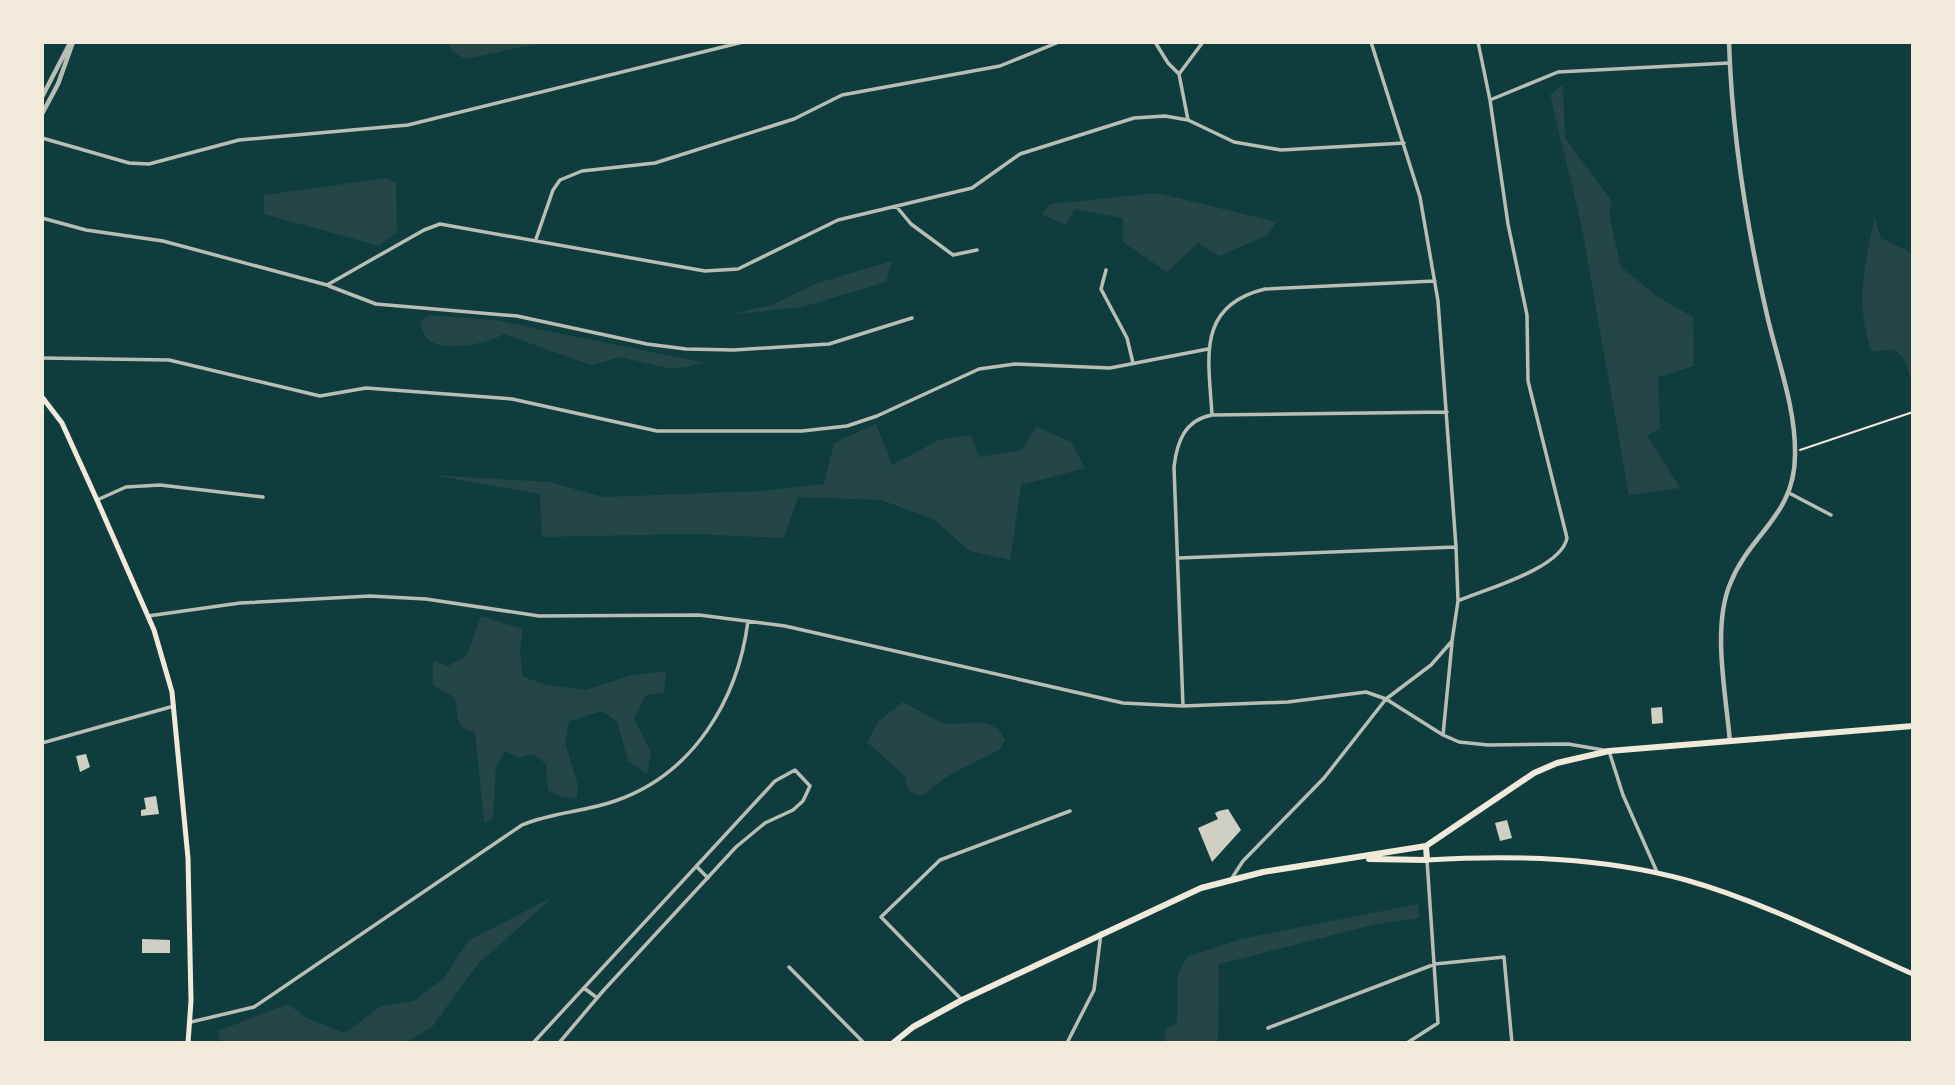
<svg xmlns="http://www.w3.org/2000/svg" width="1955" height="1085" viewBox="0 0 1955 1085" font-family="Arial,sans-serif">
  <rect width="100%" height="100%" fill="#0f3d3e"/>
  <path fill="#244646" d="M448,42H546L465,59L453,52Z
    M1563,85L1565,138L1612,201L1609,214L1621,267L1659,298L1693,317L1694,366L1658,377L1660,428L1647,436L1680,488L1629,495L1581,223L1550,95Z
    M387,178L396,183L397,232L379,246L264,214V195Z
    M1157,193L1276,222L1268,235L1219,256L1198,243L1167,272L1123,242V218L1075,209L1065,225L1042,214L1050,204Z
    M1875,218L1881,238L1913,254V384L1903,357L1893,349L1872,352C1855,308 1864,262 1875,218Z
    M892,261L886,282L802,307L728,315L772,305L815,284Z
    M429,315L495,320L706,363L672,369L620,357L591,365L504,334C488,343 440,355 426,337C423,334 422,326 420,321Z
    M876,424L892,465L939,440L971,435L979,457L1021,450L1037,427L1071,442L1085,468L1021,485L1010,560L970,551L933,519L881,500L798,497L784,538L692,534L542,537L540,494L432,475L549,482L603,497L762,491L824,484L834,443Z
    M481,616L523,629L520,651L523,677L547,685L586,690L628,676L666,671L664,692L645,696L634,718L651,752L647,774L628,761L617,721L602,711L569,721L565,742L578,786L577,798L562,797L548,790L546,764L534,754L518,758L505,751L496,767L493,819L484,822L475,733C456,728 458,716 455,698L433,685V660L448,666L467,655Z
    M903,702C913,707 940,724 950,724C971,724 993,715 1005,740L999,750L951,774L921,796L908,790L905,776L867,742L878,722Z
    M553,897L478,964L432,1027L405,1043H220L218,1031L288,1004L308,1019L345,1033L381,1006L414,1001L444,978L468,941Z
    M1418,904L1419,918L1377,924L1219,964L1218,1043H1165V1030L1177,1022L1178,973L1187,957L1241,939Z"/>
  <path fill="#cfcfc3" d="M1662,707L1663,723L1652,724L1651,708Z
    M86,754L90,767L80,772L76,756Z
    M156,796L159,814L141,816V810L146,809L144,798Z
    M1228,809L1241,830L1212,862L1198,828L1218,819L1215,813L1219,811Z
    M1507,820L1512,838L1500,841L1495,823Z
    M142,939L170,940V953H142Z"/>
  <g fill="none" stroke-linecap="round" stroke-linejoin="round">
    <path stroke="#f1e9da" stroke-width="2" d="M1800,450L1913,412"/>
    <path stroke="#b8beb3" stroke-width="3.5" d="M1155,42L1168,63L1179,74L1188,120
      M1179,74L1203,42
      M1490,100L1558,72L1729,63
      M42,138L129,163L149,164L239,140L408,125L743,42
      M896,206L911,224L953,255L977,250
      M42,218L86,230L163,241L327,285L424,230L440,224L705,271L738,269L838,220L972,188L1020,154L1134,118L1165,116L1188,120L1234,142L1281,150L1404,143
      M536,239L553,190L560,180L582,171L655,163L794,119L842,95L1000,66L1059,42
      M1106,270L1101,289L1127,338L1133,363
      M329,286L376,304L517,316L647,344L686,349L734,350L829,344L912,318
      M42,358L169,360L320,396L366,388L512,399L657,431H802L847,426L877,416L979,369L1015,364L1110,368L1208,349
      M1212,415C1209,360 1195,306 1265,289L1435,281
      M1791,494L1831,515
      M97,500L126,487L160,485L263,497
      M1179,558L1456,547
      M1458,601C1485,589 1561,569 1567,538L1528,381L1527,315L1508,224L1490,100L1478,42
      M148,616L240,603L370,596L426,599L539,616L699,615L785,626L1123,703L1183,706L1288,702L1366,692L1386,699L1443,735L1459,742L1488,745L1568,744L1609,751L1623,795L1657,872
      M1183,706L1174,467C1177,441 1185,420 1212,415L1447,412
      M1443,735L1452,643
      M42,743L174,706
      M697,867L708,878
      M1232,878L1243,861L1324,778L1386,699L1431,665L1452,641L1458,601L1456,547L1438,301L1420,197L1371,42
      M789,967L864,1043
      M584,988L596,997
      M962,1000L881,917L940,860L1070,811
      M191,1022L254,1007L522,825C553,812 584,812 615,801C694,774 738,699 748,621
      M1268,1028L1435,964L1504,957L1512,1043
      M533,1043L775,781L795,770L810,786L803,801L793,810L765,823L736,847L603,991L559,1043
      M1067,1043L1094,990L1101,933
      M1407,1043L1438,1023L1427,860"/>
    <path stroke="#b8beb3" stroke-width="4.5" d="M1729,42C1732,135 1746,224 1767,315C1777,359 1796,408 1795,455C1795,516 1750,533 1730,584C1712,628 1726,694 1730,742
      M42,97L70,43
      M42,114L58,84L73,42"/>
    <path stroke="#f1e9da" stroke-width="5" d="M42,397L62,423L97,500L154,630L172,692L188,858L191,1001L188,1043
      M1427,860C1514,855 1602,857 1686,880C1764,902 1839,941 1913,974"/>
    <path stroke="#f1e9da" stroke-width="6" d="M1369,859L1427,860L1426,846
      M893,1043L913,1027L962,1000L1201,888L1263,872L1426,846L1534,773L1557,763L1609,751L1913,726"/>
  </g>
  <rect width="1955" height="1085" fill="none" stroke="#f1e9da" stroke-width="88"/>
</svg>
